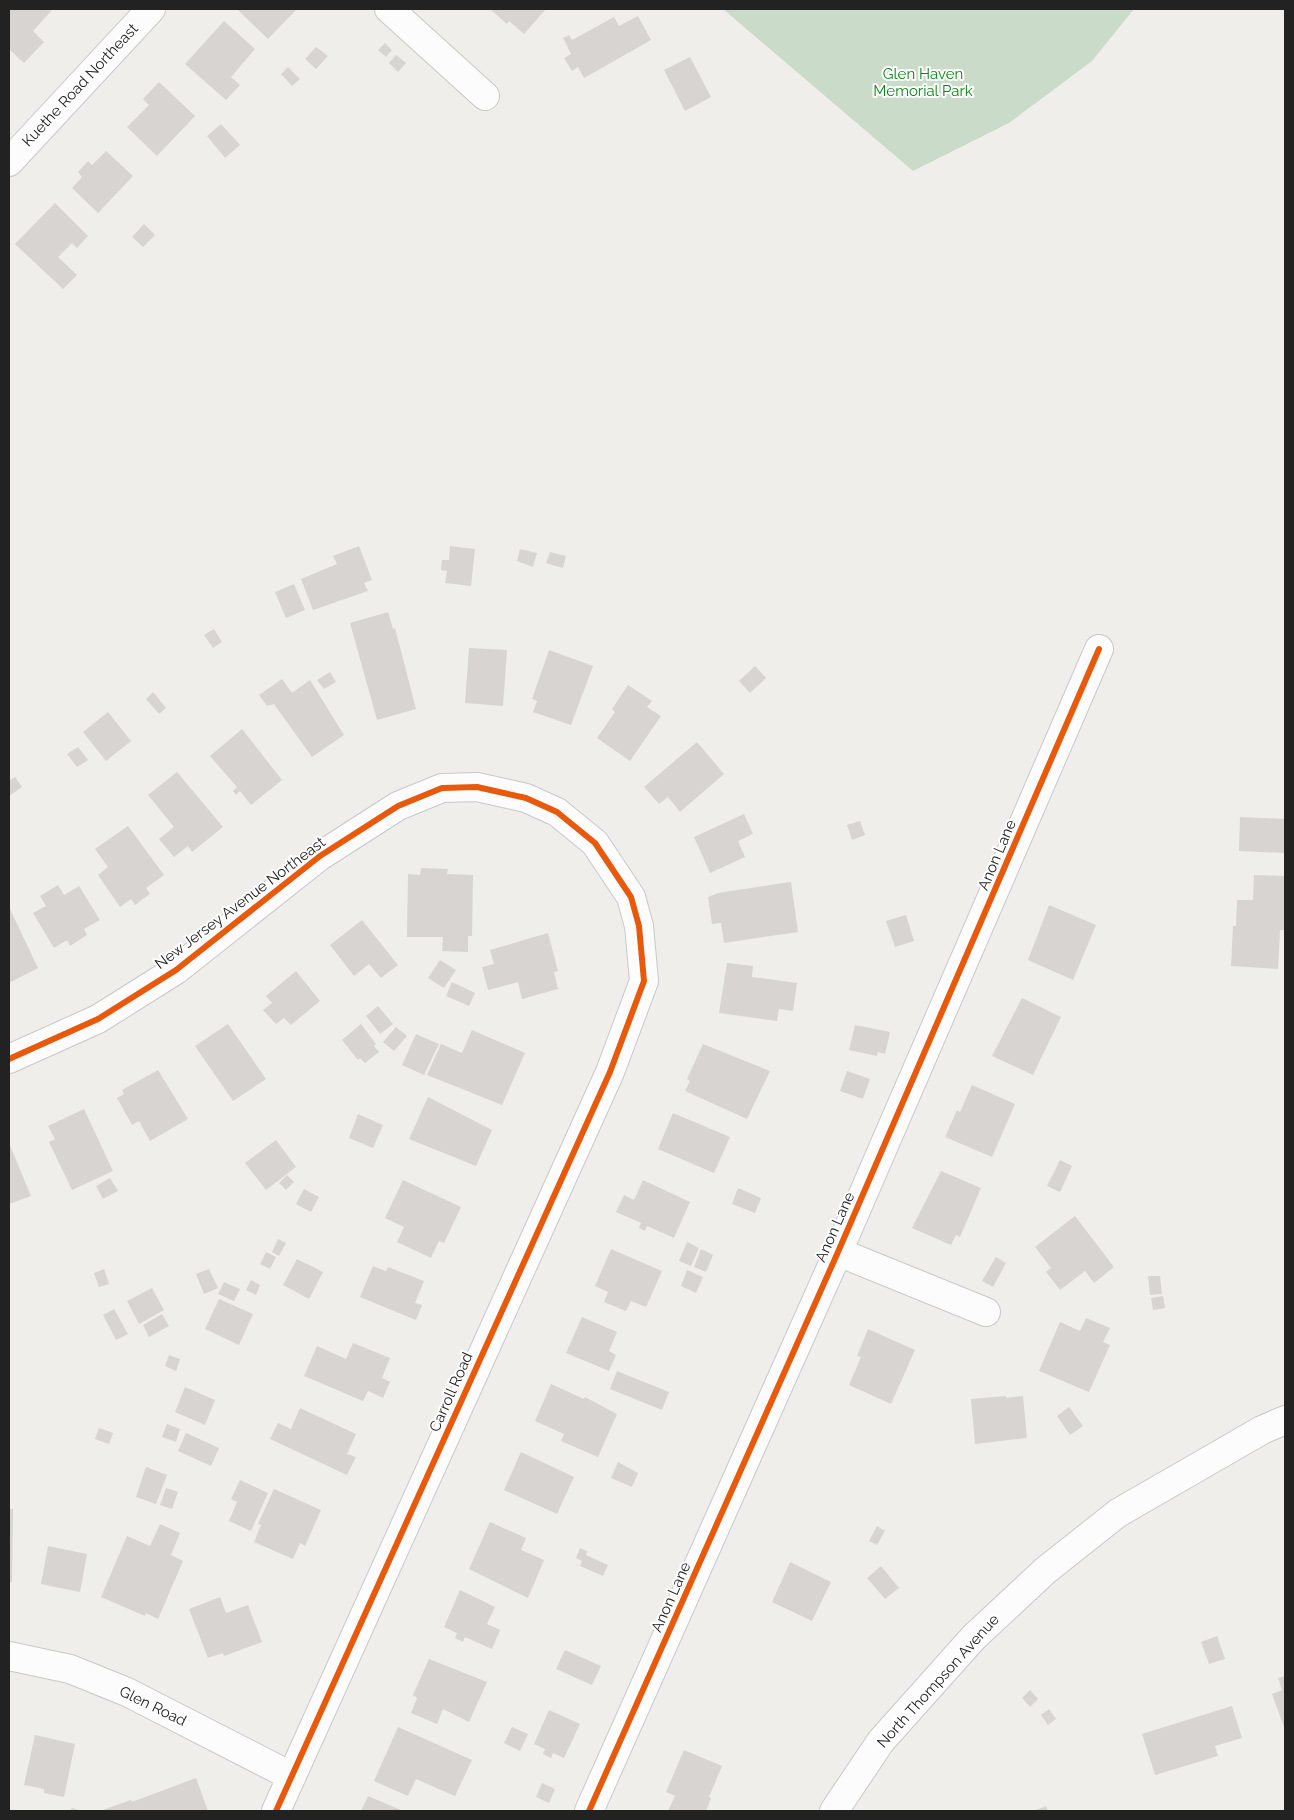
<svg xmlns="http://www.w3.org/2000/svg" width="1294" height="1820" viewBox="0 0 1294 1820" font-family="Raleway,sans-serif">
  <rect width="100%" height="100%" fill="#f0eeeb"/>
  <path fill="#cadbca" d="M723,9H1134L1092,61L1009,123L913,171Z"/>
  <path fill="#d7d4d2" d="M9,9H53L33,31L44,42L24,63L9,49Z
    M237,9H297L268,39Z
    M490,9H546L524,34L509,21L507,24Z
    M638,16L651,40L584,78L578,67L572,71L564,58L571,54L563,38L569,35L572,40L614,17L619,26Z
    M224,21L255,49L231,77L240,85L226,100L185,64Z
    M385,43L392,50L386,57L378,50Z
    M316,47L328,56L316,69L305,59Z
    M396,55L406,63L398,72L389,63Z
    M690,57L711,97L685,111L664,70Z
    M288,67L300,79L292,86L281,74Z
    M159,82L195,116L157,156L127,127L149,105L143,99Z
    M221,124L240,145L225,158L207,136Z
    M106,151L133,176L98,213L72,188L82,177L78,172L88,161L92,165Z
    M55,203L88,236L77,248L72,243L58,257L77,275L63,289L15,244Z
    M144,224L155,235L143,247L132,237Z
    M359,546L372,580L364,583L368,591L313,610L301,579L337,564L333,556Z
    M450,546L475,549L471,586L445,583L447,571L441,570L442,560H449Z
    M520,549L537,553L533,567L517,561Z
    M550,552L566,556L563,568L546,563Z
    M294,584L305,610L286,618L275,592Z
    M388,612L393,629L395,628L416,709L377,720L350,623Z
    M214,629L222,642L213,648L204,635Z
    M469,648L507,650L503,706L465,703Z
    M549,650L593,666L571,725L533,712L537,701L532,699Z
    M755,666L766,678L750,693L739,681Z
    M330,672L336,682L324,689L317,680Z
    M282,679L292,693L310,680L344,735L312,757L274,704L267,706L259,695Z
    M628,685L652,701L647,707L661,716L630,761L597,738L615,712L612,709Z
    M153,692L166,708L159,714L146,699Z
    M108,712L131,741L106,761L83,732Z
    M242,729L282,780L251,805L240,791L236,795L233,791L237,787L210,756Z
    M697,742L724,774L680,812L668,797L659,804L644,787Z
    M78,747L88,760L77,767L67,754Z
    M177,772L223,827L192,852L188,846L174,857L159,839L174,827L148,795Z
    M15,777L22,787L9,796V781Z
    M744,814L753,834L738,841L745,857L710,873L694,837Z
    M1240,817L1285,819V853L1239,851Z
    M860,821L865,835L852,840L847,825Z
    M128,826L164,875L146,888L150,894L135,905L131,899L120,907L98,875L108,867L95,849Z
    M421,868L448,869L447,874L473,875L472,936H468V952L442,951L443,937H407L408,874L420,875Z
    M1254,875L1285,876V930H1280L1278,969L1231,966L1233,926H1236L1237,900H1253Z
    M791,882L798,932L724,943L721,923L712,924L708,897L718,893Z
    M58,885L64,895L79,886L100,920L84,929L87,935L70,946L67,940L54,948L33,913L46,906L40,896Z
    M1049,905L1096,925L1073,980L1028,960Z
    M9,907L38,968L9,983Z
    M906,915L914,941L895,947L886,921Z
    M362,920L398,965L381,978L369,964L354,976L330,945Z
    M548,933L558,971L554,972L558,989L522,999L518,982L488,990L482,967L494,964L490,950Z
    M440,960L456,970L444,988L428,978Z
    M727,963L753,966L752,977L797,983L793,1011L779,1009L777,1021L719,1013Z
    M296,971L320,1001L291,1025L284,1018L276,1024L263,1010L272,1003L266,996Z
    M452,982L475,993L469,1006L446,996Z
    M1022,998L1061,1017L1033,1075L992,1056Z
    M378,1006L393,1024L380,1034L366,1016Z
    M228,1024L266,1079L233,1101L195,1046Z
    M361,1024L376,1044L374,1046L379,1052L365,1063L360,1058L358,1060L342,1040Z
    M855,1025L890,1032L885,1054L878,1052L877,1056L849,1050Z
    M396,1027L407,1036L394,1051L383,1042Z
    M472,1030L525,1053L502,1105L427,1075L441,1044L462,1053Z
    M416,1034L439,1044L424,1075L402,1065Z
    M703,1044L770,1071L747,1119L685,1091L690,1081L687,1079Z
    M158,1070L188,1119L150,1141L139,1121L132,1125L117,1098L124,1094L122,1090Z
    M847,1071L870,1079L863,1099L840,1091Z
    M972,1085L1015,1104L992,1157L945,1137L957,1110L960,1112Z
    M428,1097L492,1130L476,1166L409,1139Z
    M84,1109L113,1171L72,1190L49,1142L55,1139L48,1126Z
    M673,1113L730,1137L714,1173L658,1149Z
    M358,1114L383,1125L373,1148L349,1138Z
    M276,1140L296,1167L266,1190L245,1163Z
    M9,1143L31,1196L9,1204Z
    M1060,1160L1072,1166L1060,1192L1047,1186Z
    M941,1171L981,1188L960,1237L956,1235L951,1245L912,1228Z
    M287,1175L294,1182L286,1190L279,1183Z
    M110,1178L118,1191L103,1199L96,1186Z
    M403,1180L461,1207L444,1243L439,1241L431,1258L397,1242L404,1227L385,1218Z
    M643,1180L690,1202L674,1238L647,1226L645,1231L639,1228L641,1223L616,1212L624,1195L634,1200Z
    M738,1188L761,1198L755,1213L732,1204Z
    M304,1189L319,1197L311,1212L296,1204Z
    M1075,1216L1114,1267L1094,1283L1085,1271L1060,1290L1046,1272L1051,1268L1035,1247Z
    M278,1239L286,1243L279,1256L272,1252Z
    M687,1242L699,1248L691,1266L679,1261Z
    M611,1249L662,1271L646,1307L631,1301L626,1311L604,1302L608,1292L595,1286Z
    M701,1249L713,1255L706,1272L694,1267Z
    M266,1252L276,1257L270,1269L260,1264Z
    M996,1257L1006,1263L993,1287L982,1281Z
    M297,1259L323,1272L309,1299L283,1285Z
    M373,1266L386,1271L388,1267L424,1281L415,1303L422,1305L416,1320L360,1297Z
    M104,1269L109,1284L99,1287L94,1273Z
    M209,1269L218,1288L204,1294L196,1274Z
    M687,1270L703,1277L696,1293L681,1286Z
    M1148,1276H1160L1162,1294L1150,1295Z
    M251,1280L260,1285L256,1295L246,1290Z
    M224,1282L240,1289L234,1301L218,1294Z
    M152,1288L164,1310L139,1324L127,1301Z
    M1163,1296L1165,1308L1153,1310L1151,1298Z
    M219,1299L253,1314L239,1345L205,1329Z
    M114,1309L128,1334L116,1340L103,1315Z
    M162,1314L169,1326L149,1337L143,1325Z
    M582,1317L617,1332L609,1351L616,1355L609,1371L566,1353Z
    M1086,1318L1110,1328L1103,1342L1110,1345L1089,1392L1039,1371L1060,1322L1080,1331Z
    M868,1329L915,1350L891,1404L849,1385L861,1357L857,1356Z
    M353,1343L390,1358L382,1378L390,1382L383,1398L368,1391L363,1401L304,1376L317,1346L346,1359Z
    M169,1355L180,1359L176,1371L165,1366Z
    M617,1371L669,1392L662,1410L610,1389Z
    M551,1384L584,1399L585,1397L617,1414L598,1457L561,1441L564,1434L535,1421Z
    M185,1387L215,1400L205,1425L175,1412Z
    M1006,1396V1398L1023,1396L1027,1438L975,1444L971,1399Z
    M1069,1407L1083,1426L1070,1435L1057,1416Z
    M300,1408L356,1434L347,1454L356,1457L347,1475L270,1439L278,1423L291,1429Z
    M167,1424L180,1429L176,1442L162,1437Z
    M99,1428L113,1433L109,1444L95,1439Z
    M186,1433L219,1448L211,1466L178,1451Z
    M521,1452L574,1477L557,1514L504,1490Z
    M618,1462L638,1473L632,1487L611,1478Z
    M146,1467L167,1475L156,1504L136,1497Z
    M240,1480L268,1493L251,1531L229,1521L237,1502L231,1499Z
    M166,1488L178,1492L172,1509L160,1505Z
    M274,1489L321,1510L305,1546L300,1543L293,1559L254,1542L261,1525L258,1524Z
    M9,1509H13L12,1582H9Z
    M490,1522L526,1538L521,1550L544,1560L528,1598L469,1569Z
    M160,1524L180,1533L171,1555L183,1561L158,1619L146,1613L145,1616L101,1597L127,1536L150,1546Z
    M877,1526L885,1531L877,1545L869,1541Z
    M48,1546L87,1554L80,1592L41,1584Z
    M580,1548L587,1551L586,1555L608,1565L603,1576L580,1566L582,1561L576,1558Z
    M790,1562L831,1582L812,1621L772,1602Z
    M881,1566L899,1588L885,1599L867,1578Z
    M460,1590L495,1607L487,1624L500,1630L492,1649L465,1637L463,1642L455,1638L457,1633L444,1627Z
    M220,1597L226,1613L248,1605L262,1642L224,1656L223,1653L208,1658L189,1609Z
    M1217,1636L1225,1659L1209,1664L1201,1642Z
    M565,1650L601,1666L592,1685L556,1669Z
    M429,1659L487,1682L469,1722L443,1709L437,1724L411,1713L417,1698L413,1695Z
    M1285,1676V1730L1272,1694L1282,1690L1278,1678Z
    M1030,1690L1038,1699L1030,1707L1022,1698Z
    M1232,1706L1242,1738L1215,1746L1218,1756L1155,1775L1142,1734Z
    M1049,1709L1056,1719L1048,1725L1041,1715Z
    M549,1710L580,1724L564,1758L553,1753L551,1758L543,1754L545,1749L534,1744Z
    M398,1727L472,1760L455,1796L416,1779L408,1796L374,1781Z
    M512,1727L528,1734L520,1751L504,1743Z
    M35,1735L75,1744L64,1797L44,1793V1789L24,1785Z
    M684,1750L722,1766L709,1797L711,1798L706,1811H668L675,1796L666,1792Z
    M196,1778L208,1811H100L131,1800L132,1802Z
    M542,1783L555,1789L549,1803L536,1797Z
    M368,1796L403,1811H361Z
    M1046,1806L1048,1811H1033Z
    M72,1808L82,1811H70Z"/>
  <g fill="none" stroke-linecap="round" stroke-linejoin="round">
    <defs>
      <path id="minor" d="M389,9L485,96
        M9,162L151,9
        M9,1059L98,1019L176,970L320,856L398,806L442,788L477,787L526,798L557,812L595,843L631,897L639,926L644,981L610,1072L276,1811
        M838,1252L986,1312
        M9,1656L70,1669L127,1692L291,1776
        M589,1811L838,1252L1099,649
        M834,1811L881,1741L974,1637L1046,1570L1118,1513L1262,1430L1285,1420"/>
    </defs>
    <use href="#minor" stroke="#c9c8c7" stroke-width="30"/>
    <use href="#minor" stroke="#fdfcfc" stroke-width="28"/>
    <defs>
      <path id="cycleway" d="M9,1059L98,1019L176,970L320,856L398,806L442,788L477,787L526,798L557,812L595,843L631,897L639,926L644,981L610,1072L276,1811
        M589,1811L838,1252L1099,649"/>
    </defs>
    <use href="#cycleway" stroke="#fff" stroke-width="9"/>
    <use href="#cycleway" stroke="#e8590c" stroke-width="6"/>
  </g>
  <g text-anchor="middle" stroke-width="4" stroke-linejoin="round" paint-order="stroke">
    <g font-size="15" fill="#0c8416" stroke="#fff">
      <text x="923" y="79">Glen Haven<tspan x="923" dy="17">Memorial Park</tspan></text>
    </g>
    <g font-size="15" fill="#222" stroke="#fff">
      <text transform="translate(80 85) rotate(-47)" y="5">Kuethe Road Northeast</text>
      <text transform="translate(997 855) rotate(-67)" y="5">Anon Lane</text>
      <text transform="translate(240 903) rotate(-37)" y="5">New Jersey Avenue Northeast</text>
      <text transform="translate(835 1227) rotate(-66)" y="5">Anon Lane</text>
      <text transform="translate(451 1392) rotate(-66)" y="5">Carroll Road</text>
      <text transform="translate(671 1597) rotate(-66)" y="5">Anon Lane</text>
      <text transform="translate(938 1681) rotate(-48)" y="5">North Thompson Avenue</text>
      <text transform="translate(153 1706) rotate(26)" y="5">Glen Road</text>
    </g>
  </g>
  <rect width="1294" height="1820" fill="none" stroke="#222222" stroke-width="20"/>
</svg>
